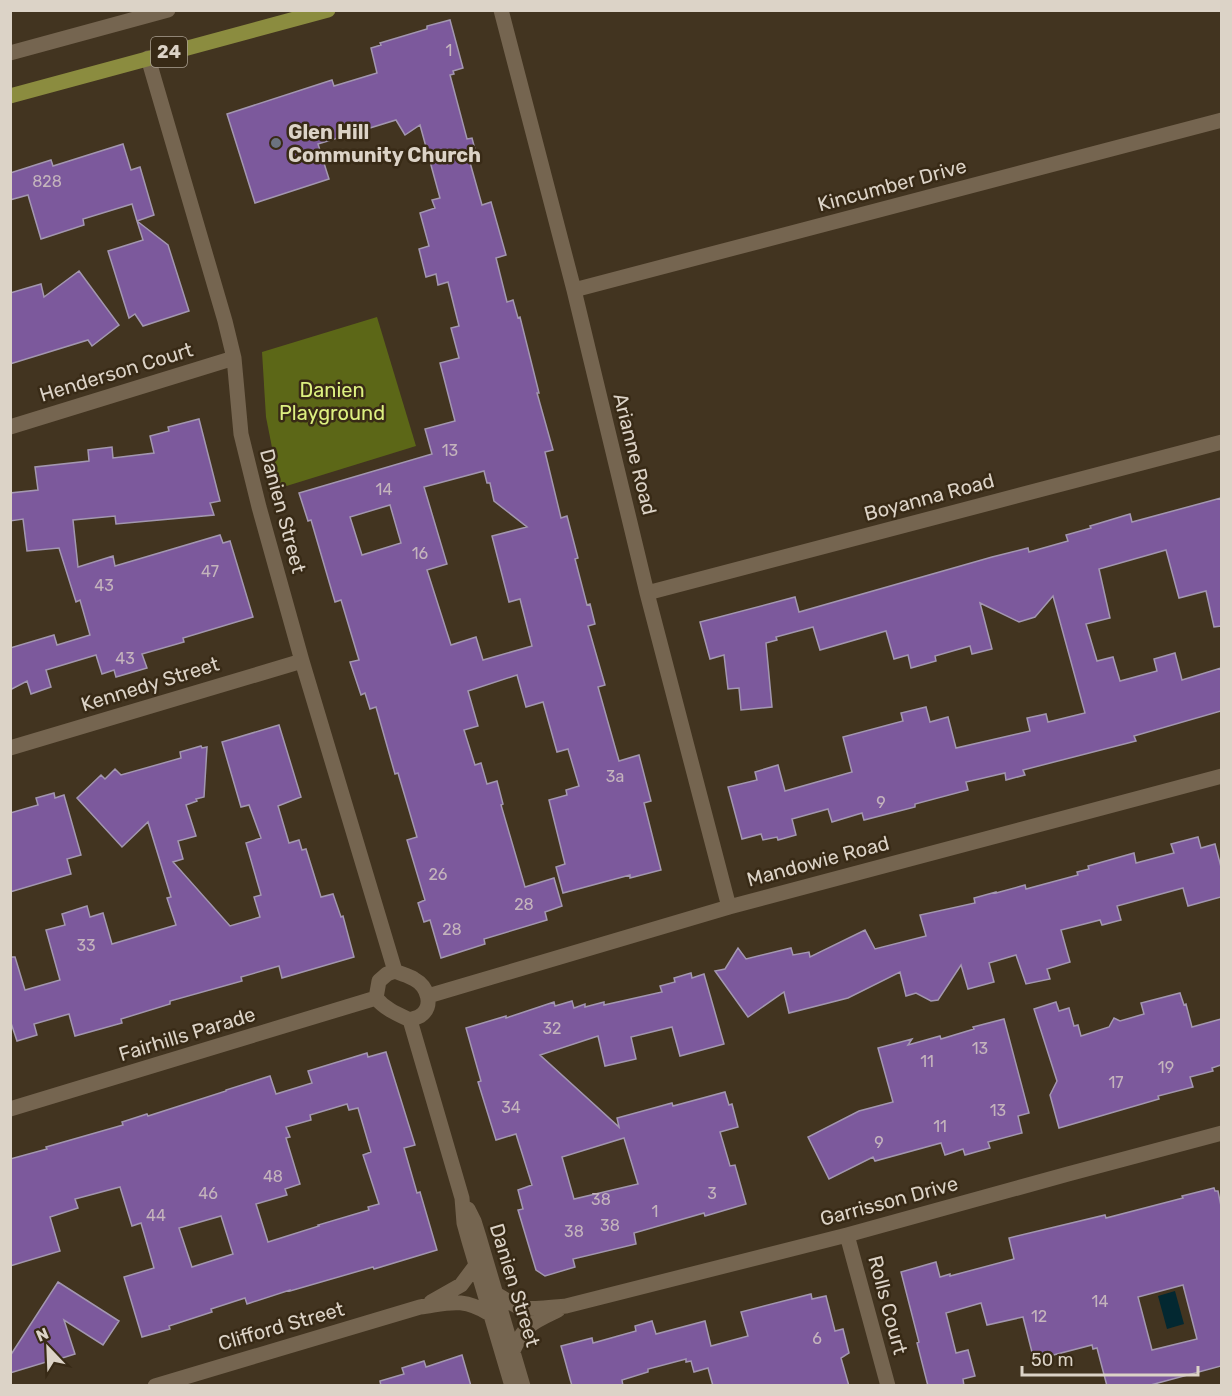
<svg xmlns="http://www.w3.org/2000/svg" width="1232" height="1396" viewBox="0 0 1232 1396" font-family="Rubik,sans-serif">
  <rect width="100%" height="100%" fill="#423420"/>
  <path fill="#5c6717" d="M377,317L416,446L280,488L266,417L262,352Z"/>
  <path fill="#032831" d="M1175,1291L1184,1324L1167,1329L1158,1296Z"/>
  <path fill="#7c599c" stroke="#a397b0" stroke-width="1.5" fill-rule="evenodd" d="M450,20L463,68L453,71L454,74L450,75L467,139L472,138L477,157L469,159L482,205L491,202L506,255L496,258L507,302L513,300L518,318L520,317L539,393H537L553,450L545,452L561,518L567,516L578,558L575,559L587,605L590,604L595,624L588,626L605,685L598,687L619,761L639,755L651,801L644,803L661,870L630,878V875L563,893L556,867L565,864L549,800L567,795L566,790L579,786L568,749L557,752L543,702L526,707L517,675L468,691L478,726L464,730L475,765L481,763L487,784L497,781L503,804L501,805L525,887L554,878L562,906L545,912L547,920L484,939L485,944L441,958L430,920L424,922L418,903L425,900L407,840L417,837L398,773L395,774L376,707L370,709L365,693L361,695L350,662L359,660L341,600L335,602L311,520L308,521L299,493L432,454L425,429L455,421L440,363L459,358L451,328L459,326L448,282L438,285L436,274L426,277L419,249L429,246L420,213L435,208L432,200L440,198L420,125L405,135L396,120L318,144L329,179L255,203L227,114L332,80L334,86L377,73L371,48L381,45L380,43L427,29V26ZM484,471L487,483H490L494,501L527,527L492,536L509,602L520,599L532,646L483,660L476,637L451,645L427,570L447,564L424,487ZM390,505L401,543L362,555L350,517Z
    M123,144L131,170L140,167L154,215L137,221L132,204L83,219L84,225L41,239L28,195L10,200V173L51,160L53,166Z
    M137,221L168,245L189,311L143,326L135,314L129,318L108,251L143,240Z
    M79,271L119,325L92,346L88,340L10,364V293L41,284L44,297Z
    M199,419L220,501L210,503L214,515L116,524L115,516L73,520L78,567L113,556L115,566L220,535L223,543L230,541L253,617L183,638L184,642L142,654L147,668L116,677L114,670L102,674L96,655L46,670L51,687L31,694L27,681L10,690V648L54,635L57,645L90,635L80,600L76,602L59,548L27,551L23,519L10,521V493L38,490L35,467L89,461L88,450L112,447L113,458L154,453L150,436L169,431L168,427Z
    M1221,498V626L1214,627L1206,591L1179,598L1166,550L1099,569L1110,618L1086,624L1097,661L1113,657L1120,681L1157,671L1154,659L1175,653L1182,680L1221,668V711L1134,736L1136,741L1023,770L1025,775L1006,780L1005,773L966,782L968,790L915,804V807L864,820L862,813L832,822L828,809L792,819L796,835L778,840L777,837L763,840L761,834L742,839L728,787L757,780L755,772L778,765L785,791L852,772L843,737L903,721L901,713L926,707L930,722L948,717L956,748L1030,731L1027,718L1046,714L1048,722L1085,713L1053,596L1035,617L1019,622L980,603L992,649L972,654L970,646L935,656L936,661L911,668L908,655L894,659L886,631L820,650L813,627L776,637L777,640L766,643L772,707L741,710L739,688L728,689L724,655L710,659L700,622L795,597L799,612L992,557L1028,548L1029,552L1068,541L1066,535L1091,528L1090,526L1130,514L1132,522Z
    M279,725L301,797L278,806L289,843L299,840L302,850L306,849L321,897L333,894L341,917L343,916L354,957L282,978L279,966L241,977L242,981L170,1001V1004L121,1019L122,1023L75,1036L69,1014L34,1024L37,1035L17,1041L10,1020V957H15L25,990L60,980L46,930L65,925L62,914L87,906L90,917L103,913L112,944L176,925L167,898L171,897L148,822L122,847L77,798L101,775L105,779L115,769L121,775L181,758L180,752L201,746L202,748L207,747L204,797L196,799L197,801L186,805L196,836L178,841L183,859L173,862L230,926L260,917L254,897L261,895L246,843L261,838L249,805L241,807L222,742Z
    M54,793L55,798L64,795L81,855L67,859L71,874L10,892V813L38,805L36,798Z
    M1198,837L1201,848L1215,844L1221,867V897L1188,906L1183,888L1117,906L1121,920L1102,925L1100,920L1061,930L1070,962L1047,969L1050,979L1026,984L1016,955L989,963L994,982L968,989L961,965L938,1000L931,1001L916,993L906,996L900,972L848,998L789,1013L784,992L748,1017L715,971L725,969L738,948L746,959L791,948L793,955L809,952L810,957L865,930L875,949L926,936L920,915L975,903L974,898L996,892V893L1025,885L1026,889L1078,875L1077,872L1089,869L1088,866L1134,853L1136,863L1174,853L1171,844Z
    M691,973L692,978L704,974L724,1044L680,1056L672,1027L631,1037L636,1059L605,1066L598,1036L540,1055L619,1127L617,1118L672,1103L673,1106L725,1092L729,1105L732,1104L738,1127L720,1132L730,1166L735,1165L746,1204L705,1216L704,1213L634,1233L636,1244L573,1259L575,1267L545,1276L536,1270L518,1210L523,1209L518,1190L532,1185L516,1134L496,1140L478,1082L481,1081L466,1028L506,1016V1018L554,1002L555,1006L572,1001L574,1008L585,1004V1007L604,1002V1005L662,992L660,986L675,982L674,978ZM624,1138L638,1184L574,1199L562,1157Z
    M1180,993L1184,1005L1186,1004L1192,1027L1221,1019V1065L1212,1068L1213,1071L1190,1077L1193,1087L1158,1096L1159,1099L1059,1128L1050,1095L1057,1081L1034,1009L1056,1002L1059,1011L1069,1008L1074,1026L1078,1025L1081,1036L1109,1027L1114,1018L1120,1021L1144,1014L1141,1003Z
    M1004,1019L1029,1113L1018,1116L1022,1133L988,1142L990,1148L965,1155L963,1149L945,1155L941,1143L875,1161L873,1157L829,1179L808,1137L859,1111L893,1102L878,1048L912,1039L908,1045L940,1036L941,1039L974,1029L973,1027Z
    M386,1052L415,1145L404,1148L417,1193L420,1192L437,1250L374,1269L373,1267L290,1291V1290L247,1304L245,1298L211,1309L212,1312L169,1326L170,1329L142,1337L124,1277L154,1268L141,1223L132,1226L120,1187L75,1199L78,1208L50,1217L60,1251L10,1266V1159L47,1149L46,1147L123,1125L122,1122L147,1114L148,1116L226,1091V1090L270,1076L276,1094L312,1083L308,1071L367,1053L368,1057ZM347,1104L349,1110L358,1108L371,1152L363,1155L379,1204L368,1207L369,1210L318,1225L319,1226L268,1242L256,1204L287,1195L285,1189L300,1184L286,1138L290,1137L286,1127L311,1120L310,1115ZM221,1216L233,1254L192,1267L179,1228Z
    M1214,1188L1215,1191H1218L1221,1206V1366L1147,1386H1107L1097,1348L1093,1349L1092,1345L1034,1360L1023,1317L987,1325L981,1303L946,1313L956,1353L968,1350L975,1376L963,1379L964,1386H928L917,1343L919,1342L901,1272L936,1262L940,1277L950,1274V1276L1014,1259L1009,1238L1105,1215L1106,1218L1183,1198L1182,1196ZM1183,1285L1197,1339L1152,1350L1138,1297Z
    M58,1282L119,1321L103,1345L64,1320L75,1354L56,1360V1359L10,1373V1356Z
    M811,1294L812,1299L826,1296L835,1331L843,1329L849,1353L841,1358L849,1386H713L708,1368L694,1372L691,1361L686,1362V1359L648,1369V1372L622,1380L623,1386H572L561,1346L592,1338L593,1343L636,1331L635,1326L652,1321L656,1334L705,1321L711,1346L748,1336L741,1312Z
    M462,1355L471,1386H381L380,1381L404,1374L402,1368L424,1361L426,1367Z"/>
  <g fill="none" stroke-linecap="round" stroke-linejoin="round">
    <path stroke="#756550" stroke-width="15" d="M501,10L574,290L647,593L729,907
      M10,53L168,10
      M148,58L225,321L234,358L241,434L259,507L302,661L395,971
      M574,290L1222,120
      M10,427L234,358
      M647,593L1222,442
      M10,748L302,661
      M395,971C401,974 408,975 414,979C427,986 435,1006 420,1016C419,1017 411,1019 410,1020C397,1014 385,1009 376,998L379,981L387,974Z
      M428,996L729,907L1222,776
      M410,1020L462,1198L464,1223L469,1241L512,1386
      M10,1109L376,998
      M468,1209L474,1221L479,1237L523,1386
      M847,1235L888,1386
      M496,1294C503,1298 510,1303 517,1306C532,1311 551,1307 566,1306L847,1235L1068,1174L1222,1133
      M431,1302L461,1285L476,1265
      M513,1351C525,1324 533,1322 558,1310
      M155,1386L420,1307C450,1303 462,1297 490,1314"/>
    <path stroke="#8b8c3f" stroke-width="15" d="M10,96L328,10"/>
  </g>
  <circle fill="#6b7280" stroke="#382a16" stroke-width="2" cx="276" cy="143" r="6"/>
  <g text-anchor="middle" stroke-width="5" stroke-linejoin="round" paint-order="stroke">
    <g font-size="16" fill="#c4b4bc">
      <text x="449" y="56">1</text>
      <text x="47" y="187">828</text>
      <text x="450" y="456">13</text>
      <text x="384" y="495">14</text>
      <text x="420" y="559">16</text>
      <text x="210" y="577">47</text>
      <text x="104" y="591">43</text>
      <text x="125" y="664">43</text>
      <text x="615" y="782">3a</text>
      <text x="881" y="808">9</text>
      <text x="438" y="880">26</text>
      <text x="524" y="910">28</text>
      <text x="452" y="935">28</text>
      <text x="86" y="951">33</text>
      <text x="552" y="1034">32</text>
      <text x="980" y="1054">13</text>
      <text x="927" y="1067">11</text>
      <text x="1166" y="1073">19</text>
      <text x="1116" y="1088">17</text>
      <text x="511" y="1113">34</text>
      <text x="998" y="1116">13</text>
      <text x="940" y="1132">11</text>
      <text x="879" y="1148">9</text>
      <text x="273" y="1182">48</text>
      <text x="208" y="1199">46</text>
      <text x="712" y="1199">3</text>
      <text x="601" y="1205">38</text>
      <text x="655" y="1217">1</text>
      <text x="156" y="1221">44</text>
      <text x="610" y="1231">38</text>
      <text x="574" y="1237">38</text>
      <text x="1100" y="1307">14</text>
      <text x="1039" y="1322">12</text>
      <text x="817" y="1344">6</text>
    </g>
    <rect fill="#382a16" stroke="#aba092" stroke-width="1.5" x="151" y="37" width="36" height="30" rx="4.5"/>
    <g font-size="18" font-weight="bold" fill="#dcd3c7">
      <text x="169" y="58">24</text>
    </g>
    <g font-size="20" font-weight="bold" fill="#dcd3c7" stroke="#382a16" text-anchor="start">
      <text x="288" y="139">Glen Hill<tspan x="288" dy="23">Community Church</tspan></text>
    </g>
    <g font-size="20" fill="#dcd3c7" stroke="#382a16">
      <text transform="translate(892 185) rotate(-15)" y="7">Kincumber Drive</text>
      <text transform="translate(116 372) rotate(-17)" y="7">Henderson Court</text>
      <text transform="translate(635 454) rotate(76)" y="7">Arianne Road</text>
      <text transform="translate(929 497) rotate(-15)" y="7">Boyanna Road</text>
      <text transform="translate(283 511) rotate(75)" y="7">Danien Street</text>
      <text transform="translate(150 684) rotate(-17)" y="7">Kennedy Street</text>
      <text transform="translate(818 861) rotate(-15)" y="7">Mandowie Road</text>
      <text transform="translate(187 1034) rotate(-17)" y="7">Fairhills Parade</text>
      <text transform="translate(889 1201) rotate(-15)" y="7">Garrisson Drive</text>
      <text transform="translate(515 1285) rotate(73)" y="7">Danien Street</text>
      <text transform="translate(888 1305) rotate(75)" y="7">Rolls Court</text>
      <text transform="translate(281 1326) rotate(-16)" y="7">Clifford Street</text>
    </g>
    <g font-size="20" fill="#ddf080" stroke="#382a16">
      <text x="332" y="397">Danien<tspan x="332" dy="23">Playground</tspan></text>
    </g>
  </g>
  <rect width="1232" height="1396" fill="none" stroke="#dcd3c7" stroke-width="24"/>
  <g transform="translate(48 1348) rotate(337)" stroke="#382a16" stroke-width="4.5" paint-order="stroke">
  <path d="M0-4.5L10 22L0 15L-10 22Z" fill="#dcd3c7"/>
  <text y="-9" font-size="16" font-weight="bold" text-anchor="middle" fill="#dcd3c7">N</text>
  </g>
  <path d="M1022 1366v9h176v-9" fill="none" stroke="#dcd3c7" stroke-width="3"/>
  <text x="1031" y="1366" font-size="18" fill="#dcd3c7" stroke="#382a16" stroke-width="4.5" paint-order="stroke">50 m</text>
</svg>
